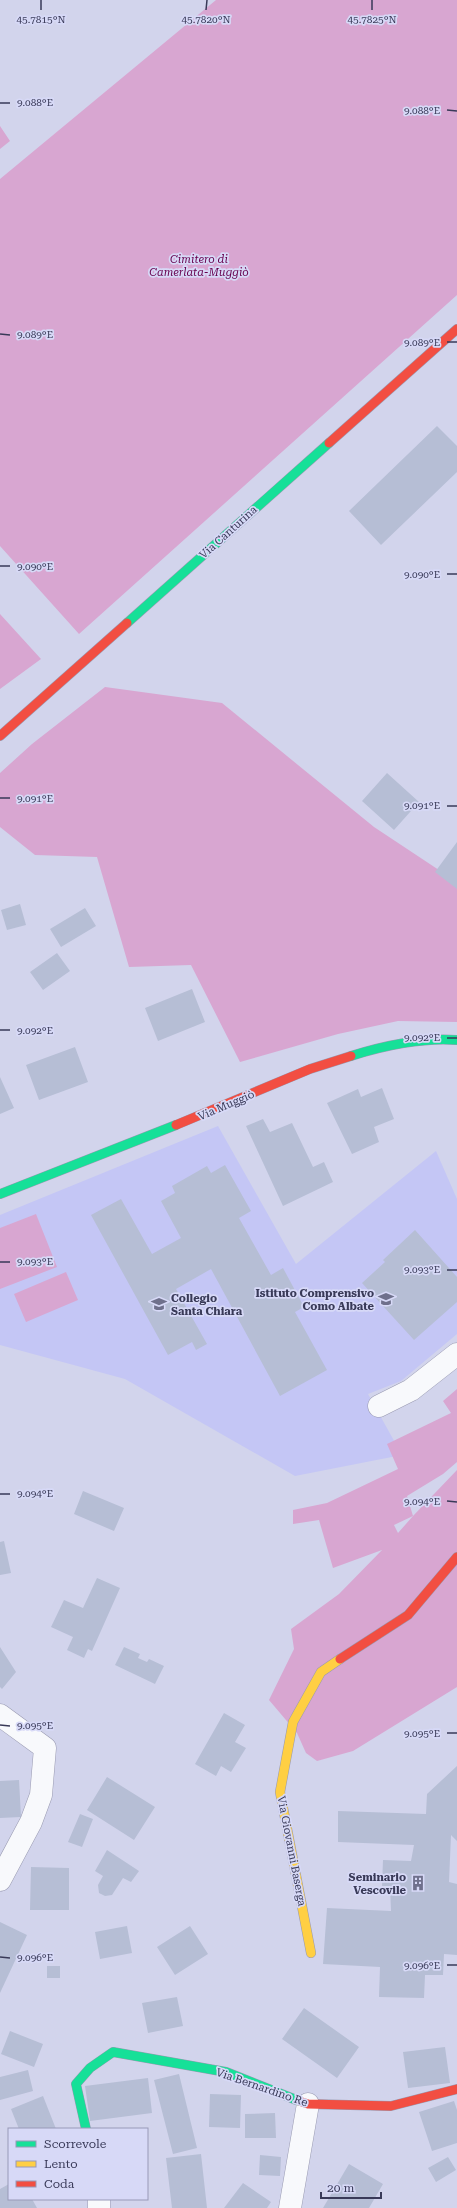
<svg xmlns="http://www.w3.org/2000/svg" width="457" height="2208" viewBox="0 0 457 2208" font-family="'Roboto Serif',serif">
  <rect width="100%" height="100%" fill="#d2d4ec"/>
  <path fill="#c4c6f5" d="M218,1126L296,1264L436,1151L457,1199V1334L401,1381L368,1394L402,1455L295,1476L125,1379L0,1345V1215Z"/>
  <path fill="#d8a6d1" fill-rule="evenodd" d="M216,0H457V295L79,634L0,546V179Z
    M0,126L10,141L0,149Z
    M0,614L41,659L0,689Z
    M105,687L222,703L374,827L457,882V1022L398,1021L338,1034L240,1062L191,965L129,967L97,857L35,855L0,827V773L32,744Z
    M36,1214L57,1267L0,1289V1228Z
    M66,1272L78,1300L26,1322L14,1294Z
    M457,1389V1462L443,1474L407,1496L413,1516L457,1470V1687L353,1751L317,1761L306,1753L297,1733L269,1700L294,1649L291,1629L339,1594L382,1550L333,1568L319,1520L293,1524V1510L327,1503L398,1469L387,1444L451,1413L443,1401ZM413,1516L398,1533L394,1525Z"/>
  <path fill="#b6bed5" d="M437,426L457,446V472L381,545L349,511Z
    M387,773L419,802L394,830L362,801Z
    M457,842V889L435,872Z
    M20,904L26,925L7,930L1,910Z
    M85,908L96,926L61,947L50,929Z
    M57,953L70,971L43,990L30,972Z
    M192,989L205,1022L158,1041L145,1008Z
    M75,1047L88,1082L39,1100L26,1065Z
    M0,1077L14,1108L0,1114Z
    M382,1088L394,1119L374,1127L379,1142L352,1154L327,1103L358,1089L361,1097Z
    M263,1119L270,1132L292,1123L313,1167L324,1162L333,1182L283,1206L246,1126Z
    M225,1165L251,1211L239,1218L271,1275L283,1268L304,1307L295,1312L327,1370L280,1396L211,1269L176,1289L207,1344L196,1350L192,1342L168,1355L91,1215L121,1199L152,1254L181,1238L161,1201L175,1193L172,1186L207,1166L211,1173Z
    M415,1230L457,1277V1302L414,1340L362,1283L385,1262L383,1260Z
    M83,1491L124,1508L114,1531L74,1514Z
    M4,1541L11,1573L0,1575V1542Z
    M97,1578L120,1588L92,1651L88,1649L84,1658L67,1650L73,1637L51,1627L64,1600L83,1608Z
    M0,1647L16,1672L2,1689L0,1687Z
    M124,1647L140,1654L138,1658L147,1662L149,1659L164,1666L155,1684L115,1665Z
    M224,1713L245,1725L235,1742L246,1748L231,1772L221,1766L216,1776L195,1764Z
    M457,1766V1841L451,1835L449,1882L457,1884V1955L444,1954L443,1975H425L424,1998L379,1997L380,1967L323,1964L327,1908L391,1911L390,1886H382L383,1860L411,1861L414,1845L338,1842V1811L426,1814L427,1794Z
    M107,1777L155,1807L134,1840L87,1810Z
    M19,1780L21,1817L0,1818V1781Z
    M80,1814L93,1819L82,1847L68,1842Z
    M107,1850L139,1871L131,1882L123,1878L112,1895L105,1896L99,1893L98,1885L103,1876L95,1871Z
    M31,1867L69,1868V1910H30Z
    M0,1922L27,1935L0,1993Z
    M127,1926L132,1953L100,1959L95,1932Z
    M190,1926L208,1954L175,1975L157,1947Z
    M47,1966H60V1978H47Z
    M177,1997L183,2026L148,2033L142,2003Z
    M304,2008L359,2047L337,2078L282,2039Z
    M10,2031L43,2044L34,2067L1,2054Z
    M445,2047L450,2083L408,2088L403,2052Z
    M28,2070L33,2091L0,2100V2077Z
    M179,2074L197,2148L173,2154L154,2080Z
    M148,2078L152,2113L90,2121L85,2086Z
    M210,2094L241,2095L240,2128L209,2127Z
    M43,2096L56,2129H19L11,2109Z
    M454,2101L457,2110V2143L432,2151L419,2112Z
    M275,2113L276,2138H245V2114Z
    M201,2154L207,2208H172L166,2158Z
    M260,2155L281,2157L280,2176L259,2175Z
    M448,2157L456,2170L436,2182L428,2168Z
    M349,2164L383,2184L369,2208H323Z
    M243,2183L271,2202L267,2208H224Z
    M9,2184V2199H32L37,2208H0V2189Z"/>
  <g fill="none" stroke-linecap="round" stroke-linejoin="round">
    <defs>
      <path id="street" d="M379,1406L411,1390L457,1354
        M0,1715L45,1748L41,1795L31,1822L0,1880
        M99,2208V2199
        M290,2208L308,2104"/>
      <path id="fast" d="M127,623L329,443
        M351,1056C382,1046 424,1037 457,1040
        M0,1194L176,1125
        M86,2129L76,2084L90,2068L113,2052L226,2072L299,2101"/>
      <path id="slow" d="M311,1953L280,1792L293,1722L321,1672L340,1659"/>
      <path id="jam" d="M329,443L457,329
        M0,736L127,623
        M176,1125L310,1069L351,1056
        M340,1659L408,1615L457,1557
        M299,2101L308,2104L391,2106L457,2089"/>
    </defs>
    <use href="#street" stroke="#999ab1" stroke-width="23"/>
    <use href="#fast" stroke="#999ab1" stroke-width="10"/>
    <use href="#slow" stroke="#999ab1" stroke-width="10"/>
    <use href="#jam" stroke="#999ab1" stroke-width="10"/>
    <use href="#street" stroke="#f8f9fc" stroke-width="22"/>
    <use href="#fast" stroke="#16e098" stroke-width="9"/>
    <use href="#slow" stroke="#ffcf43" stroke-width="9"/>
    <use href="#jam" stroke="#f24e42" stroke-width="9"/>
  </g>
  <path fill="none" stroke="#393a58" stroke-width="1.5" d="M41,10V0M206,10L207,0M372,10V0M0,103H10M447,110L457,111M0,334L10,335M447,342H457M0,566H10M447,574H457M0,798H10M447,806H457M0,1030H10M447,1038H457M0,1262H10M447,1270H457M0,1494H10M447,1501L457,1502M0,1725L10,1726M447,1733H457M0,1957L10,1958M447,1965H457"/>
  <defs>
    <symbol id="school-bare" viewBox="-9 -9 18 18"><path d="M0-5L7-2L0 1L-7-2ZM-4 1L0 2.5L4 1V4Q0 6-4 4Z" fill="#6f708c" stroke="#d7d9f7" stroke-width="2.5" paint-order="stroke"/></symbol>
    <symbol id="building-bare" viewBox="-9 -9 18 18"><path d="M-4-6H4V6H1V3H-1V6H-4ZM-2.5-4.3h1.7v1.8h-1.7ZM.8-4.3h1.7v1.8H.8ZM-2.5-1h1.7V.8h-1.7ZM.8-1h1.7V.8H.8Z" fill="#6f708c" stroke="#d7d9f7" stroke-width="2.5" paint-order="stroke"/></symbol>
  </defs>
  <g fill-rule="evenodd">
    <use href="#school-bare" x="375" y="1288" width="22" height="22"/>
    <use href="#school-bare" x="148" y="1293" width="22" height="22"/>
    <use href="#building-bare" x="407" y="1872" width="22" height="22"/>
  </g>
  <g text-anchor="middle" stroke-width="3.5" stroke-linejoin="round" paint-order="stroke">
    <g font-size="11" font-style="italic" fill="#67014e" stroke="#d7d9f7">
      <text x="199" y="263">Cimitero di<tspan x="199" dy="13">Camerlata-Muggiò</tspan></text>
    </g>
    <g font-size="11" fill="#393a58" stroke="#d7d9f7">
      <text transform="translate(228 532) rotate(-42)" y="4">Via Canturina</text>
      <text transform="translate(226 1105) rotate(-23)" y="4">Via Muggiò</text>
      <text transform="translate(292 1851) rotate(79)" y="4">Via Giovanni Baserga</text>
      <text transform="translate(262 2087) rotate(19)" y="4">Via Bernardino Re</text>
    </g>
    <g font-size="11" font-weight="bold" fill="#393a58" stroke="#d7d9f7" text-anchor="end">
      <text x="374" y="1297">Istituto Comprensivo<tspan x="374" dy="13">Como Albate</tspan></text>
      <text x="171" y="1302" text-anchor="start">Collegio<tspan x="171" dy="13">Santa Chiara</tspan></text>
      <text x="406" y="1881">Seminario<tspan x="406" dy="13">Vescovile</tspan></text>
    </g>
  </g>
  <g font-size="10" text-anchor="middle" fill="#393a58" stroke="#d7d9f7" stroke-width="3.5" stroke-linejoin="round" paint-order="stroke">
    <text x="41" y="23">45.7815°N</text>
    <text x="206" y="23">45.7820°N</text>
    <text x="372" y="23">45.7825°N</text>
    <text x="35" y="106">9.088°E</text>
    <text x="422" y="114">9.088°E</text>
    <text x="35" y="338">9.089°E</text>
    <text x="422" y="346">9.089°E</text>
    <text x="35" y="570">9.090°E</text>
    <text x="422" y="578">9.090°E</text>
    <text x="35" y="802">9.091°E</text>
    <text x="422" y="809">9.091°E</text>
    <text x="35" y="1034">9.092°E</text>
    <text x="422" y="1041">9.092°E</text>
    <text x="35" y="1265">9.093°E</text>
    <text x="422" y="1273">9.093°E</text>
    <text x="35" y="1497">9.094°E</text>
    <text x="422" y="1505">9.094°E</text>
    <text x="35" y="1729">9.095°E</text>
    <text x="422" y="1737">9.095°E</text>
    <text x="35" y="1961">9.096°E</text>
    <text x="422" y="1969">9.096°E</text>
  </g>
  <rect x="8" y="2128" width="140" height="72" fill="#d7d9f7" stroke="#9899b7"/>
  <rect x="16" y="2141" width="20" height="6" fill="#16e098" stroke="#9899b7"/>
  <text x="44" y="2148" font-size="12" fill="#393a58">Scorrevole</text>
  <rect x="16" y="2161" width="20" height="6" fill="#ffcf43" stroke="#9899b7"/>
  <text x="44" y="2168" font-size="12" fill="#393a58">Lento</text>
  <rect x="16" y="2181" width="20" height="6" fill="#f24e42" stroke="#9899b7"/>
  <text x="44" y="2188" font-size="12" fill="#393a58">Coda</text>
  <path d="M321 2192v6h60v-6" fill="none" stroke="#393a58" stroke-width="2"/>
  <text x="327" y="2192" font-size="12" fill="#393a58" stroke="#d7d9f7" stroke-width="3" paint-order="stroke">20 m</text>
</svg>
